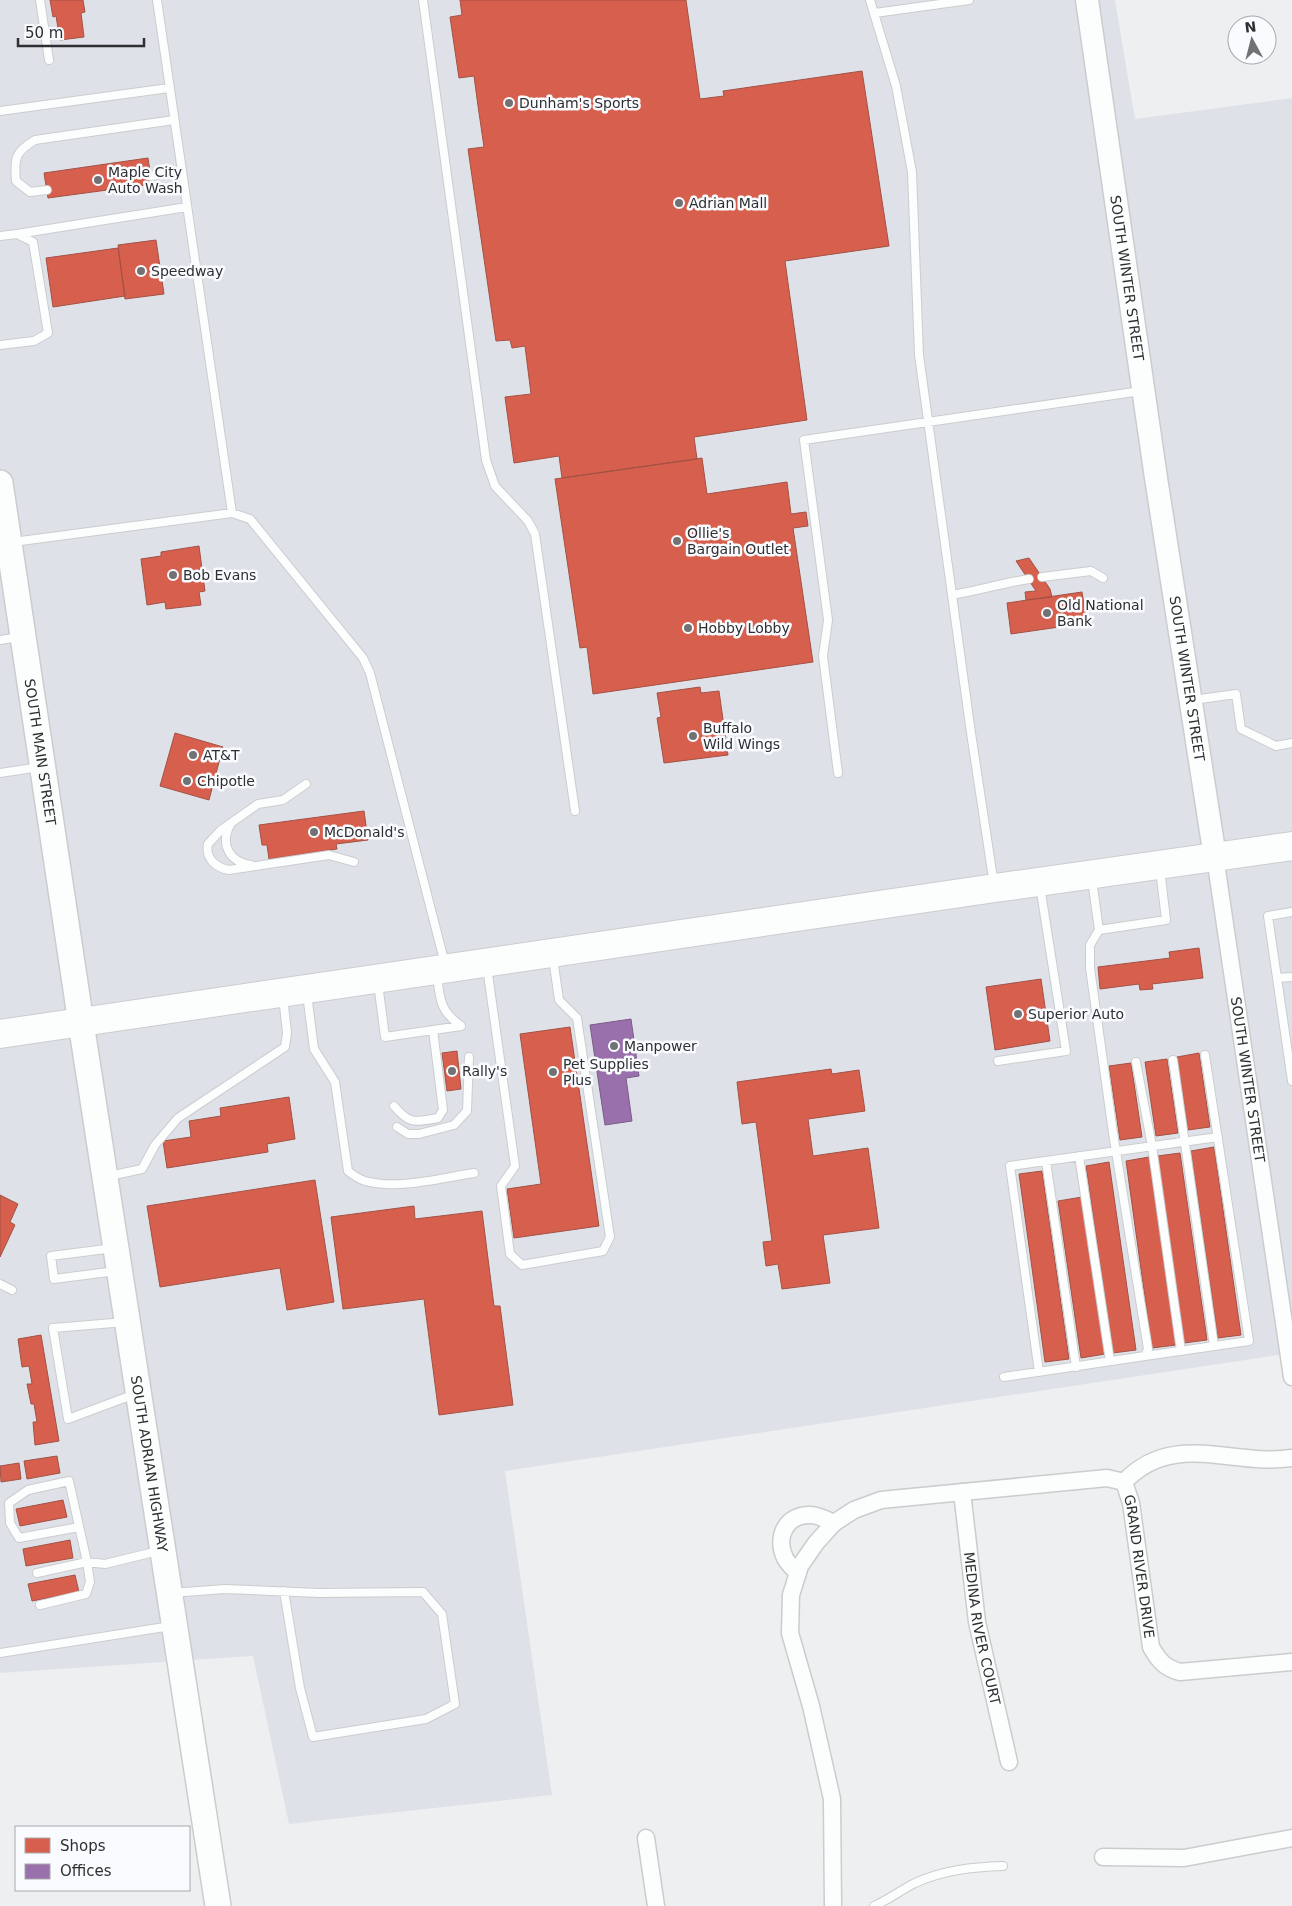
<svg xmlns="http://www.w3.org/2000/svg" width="1292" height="1906" viewBox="0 0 1292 1906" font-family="'DejaVu Sans',sans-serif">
  <rect width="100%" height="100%" fill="#edeff1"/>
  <path fill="#dee2e8" d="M0,0H1115L1135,119L1292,98V1353L505,1471L552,1795L289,1824L253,1656L0,1673Z"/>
  <path fill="#d6604d" stroke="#a45145" d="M50,0H83L85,12L81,13L84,37L60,40L56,16L53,17Z
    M460,0H686L700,99L724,96L723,91L862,71L889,246L785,261L807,420L694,437L697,459L562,478L559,456L514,463L505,397L531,394L525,346L512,348L510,340L496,341L468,149L484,147L478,106L474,76L459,78L450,17L462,15Z
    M148,158L152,184L48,198L44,173Z
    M156,240L164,294L125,299L118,245Z
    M118,248L125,296L53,307L46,258Z
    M702,458L707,494L787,482L791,514L806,512L808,526L793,528L813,662L593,694L587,647L580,648L555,479Z
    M199,546L205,591L199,592L201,605L166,609L165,602L147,605L141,559L161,556V552Z
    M1029,558L1050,589L1052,597L1026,600L1025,592L1036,591L1016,561Z
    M1082,592L1087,623L1011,634L1007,603Z
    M700,687L701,693L719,691L728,755L664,763L657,718L661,717L657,693Z
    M175,733L223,747L209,800L160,786Z
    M364,811L368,840L336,844L337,849L269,859L267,845H262L259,825Z
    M1199,948L1203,978L1152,984L1153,989L1140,990L1139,984L1100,989L1098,967L1170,958L1169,952Z
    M1041,979L1050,1041L995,1050L986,987Z
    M570,1027L599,1226L514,1238L507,1189L541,1184L520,1034Z
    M457,1051L461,1089L447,1091L442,1053Z
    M1199,1053L1210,1127L1188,1130L1177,1057Z
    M1167,1059L1178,1133L1156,1136L1145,1062Z
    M1131,1063L1142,1137L1120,1140L1109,1066Z
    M831,1069L832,1074L859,1070L865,1111L808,1119L813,1156L868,1148L879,1228L823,1235L830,1283L782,1289L778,1264L766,1266L763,1242L772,1241L756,1122L742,1124L737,1082Z
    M289,1097L295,1139L267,1144L268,1152L167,1168L163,1141L191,1137L189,1121L221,1116L220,1108Z
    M1214,1147L1241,1335L1218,1338L1191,1151Z
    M1180,1153L1207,1340L1184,1343L1157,1156Z
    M1149,1157L1176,1345L1152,1348L1126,1161Z
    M1109,1162L1136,1350L1113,1353L1086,1166Z
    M1042,1171L1069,1359L1045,1362L1019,1174Z
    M315,1180L334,1302L287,1310L280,1268L160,1287L147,1206Z
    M0,1195L18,1204L10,1222L15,1225L0,1257Z
    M1082,1197L1105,1354L1081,1358L1058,1201Z
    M414,1206L415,1219L482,1211L494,1306H500L513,1405L439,1415L424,1299L343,1309L331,1217Z
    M41,1335L59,1441L35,1445L33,1422H37L34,1404H31L27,1384H32L29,1366L22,1367L18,1339Z
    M57,1456L60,1473L27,1479L24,1461Z
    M19,1463L21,1479L1,1482L0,1466Z
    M63,1500L67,1517L20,1526L16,1509Z
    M70,1540L73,1558L26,1566L23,1549Z
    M75,1575L79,1592L32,1601L28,1584Z"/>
  <path fill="#9970ab" stroke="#795c86" d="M631,1019L639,1076L626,1078L632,1121L605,1125L590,1025Z"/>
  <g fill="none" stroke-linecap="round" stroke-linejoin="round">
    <defs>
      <path id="lane" d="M40,0L49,60
        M157,0L232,513
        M423,0L486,460L495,486L528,521L535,534L575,811
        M870,0L896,86L912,172L919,355L971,733L994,885
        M875,13L969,0
        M0,111L169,88
        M150,176L182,172
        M47,190L30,192L16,181C14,158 15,152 35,140L174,120
        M17,234L187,207
        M0,236L17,234L33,242L48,333L34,341L0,345
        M13,542L232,513L250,519L363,658L370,673L445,964
        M1042,577L1091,571L1103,578
        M952,595C978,591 1002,583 1029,579
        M0,640L20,637
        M1193,700L1236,694L1241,729L1276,746L1292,743
        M0,773L40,767
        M838,773L823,656L828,620L804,440L1141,391
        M306,784L283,800L258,804L221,830L208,844C205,858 216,868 229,870L329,855L354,862
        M230,825C220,844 229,862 251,865
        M1092,880L1099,930L1166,920L1160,869
        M1292,912L1268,916L1292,1081
        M487,967L515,1166L501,1186L510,1254L522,1265L603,1251L610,1237L577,1018L559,1000L553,958
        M437,974C440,999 439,1010 461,1026
        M1277,978L1292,977
        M378,983L385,1037L461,1026
        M307,994L314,1049L335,1082L348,1171C353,1175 359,1179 365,1181C399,1190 440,1178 474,1173
        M1173,1060L1214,1346
        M998,1061L1066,1051L1040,886
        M1136,1062L1152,1146L1181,1351
        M394,1106C410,1125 415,1122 438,1118L443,1110L433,1030
        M397,1127L408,1134H419L454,1125L467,1111L469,1057
        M1079,1156L1110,1361
        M1046,1161L1076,1367
        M109,1176L142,1169L155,1145L178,1118L285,1047L287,1033L283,996
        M114,1248L51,1256L54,1279L116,1271
        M0,1284L12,1290
        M125,1322L53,1328L68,1419L135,1394
        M1145,1356L1249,1341L1205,1055
        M1039,1372L1010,1166L1218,1137
        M1004,1377L1145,1356L1148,1349L1113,1133L1090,968V945L1099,930
        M79,1527L19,1538L10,1523L9,1503L28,1490L69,1481L87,1562L105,1564L158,1551
        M37,1573L87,1562L90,1582L86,1594L40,1605
        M171,1593L225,1589L319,1593L423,1592L442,1614L455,1704L426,1719L313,1737L300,1688L284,1591
        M0,1653L171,1626
        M874,1906C888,1900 901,1890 915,1883C943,1870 973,1867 1003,1866"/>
      <g id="street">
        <path id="s1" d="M1215,857L1292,1377"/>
        <path d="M1124,1482C1173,1430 1233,1467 1292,1458"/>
        <path id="s2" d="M962,1492L977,1622L1009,1762"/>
        <path d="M798,1573C793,1568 788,1564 785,1558C775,1537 786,1514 811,1515C818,1515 827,1520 834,1523"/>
        <path d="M646,1838L656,1906"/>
        <path d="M1103,1857L1184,1858L1292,1838"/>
        <path id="s3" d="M833,1906L832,1799L811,1706L790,1633L791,1595L800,1566L816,1543L834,1523L854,1510L881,1500L1107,1478L1124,1482L1131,1503L1151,1647C1159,1661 1165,1668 1180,1672L1292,1662"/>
      </g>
      <g id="secondary">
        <path id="s4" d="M1087,0L1156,478L1215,857"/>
      </g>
      <g id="primary">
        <path id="s5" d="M0,483L81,1023L218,1906"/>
      </g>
      <path id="highway" d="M0,1034L995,888L1292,846"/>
    </defs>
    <use href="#lane" stroke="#cbccce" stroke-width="10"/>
    <use href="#street" stroke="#cbccce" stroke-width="19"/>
    <use href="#secondary" stroke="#cbccce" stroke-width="25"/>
    <use href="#primary" stroke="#cbccce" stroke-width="28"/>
    <use href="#highway" stroke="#cbccce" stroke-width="30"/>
    <use href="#lane" stroke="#fcfdfd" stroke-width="8"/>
    <use href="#street" stroke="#fcfdfd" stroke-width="16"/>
    <use href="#secondary" stroke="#fcfdfd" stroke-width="22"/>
    <use href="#primary" stroke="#fcfdfd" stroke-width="25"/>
    <use href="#highway" stroke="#fcfdfd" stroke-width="28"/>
  </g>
  <g fill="#717274" stroke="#f9fbff" stroke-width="2">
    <circle cx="509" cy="103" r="5"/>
    <circle cx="98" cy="180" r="5"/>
    <circle cx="679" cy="203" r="5"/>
    <circle cx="141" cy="271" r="5"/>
    <circle cx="677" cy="541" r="5"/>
    <circle cx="173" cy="575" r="5"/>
    <circle cx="1047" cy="613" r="5"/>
    <circle cx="688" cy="628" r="5"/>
    <circle cx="693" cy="736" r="5"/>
    <circle cx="193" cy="755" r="5"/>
    <circle cx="187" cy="781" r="5"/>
    <circle cx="314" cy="832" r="5"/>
    <circle cx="1018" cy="1014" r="5"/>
    <circle cx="614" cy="1046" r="5"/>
    <circle cx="452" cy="1071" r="5"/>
    <circle cx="553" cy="1072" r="5"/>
  </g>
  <g text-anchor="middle" stroke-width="5" stroke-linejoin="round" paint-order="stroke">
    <g font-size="14" fill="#2e2f31" stroke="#f9fbff" text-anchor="start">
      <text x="519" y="108">Dunham's Sports</text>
      <text x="108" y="177">Maple City<tspan x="108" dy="16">Auto Wash</tspan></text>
      <text x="689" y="208">Adrian Mall</text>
      <text x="151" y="276">Speedway</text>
      <text x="687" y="538">Ollie's<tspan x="687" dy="16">Bargain Outlet</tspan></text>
      <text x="183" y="580">Bob Evans</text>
      <text x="1057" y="610">Old National<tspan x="1057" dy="16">Bank</tspan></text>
      <text x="698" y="633">Hobby Lobby</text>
      <text x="703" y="733">Buffalo<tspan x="703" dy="16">Wild Wings</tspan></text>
      <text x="203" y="760">AT&amp;T</text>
      <text x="197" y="786">Chipotle</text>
      <text x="324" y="837">McDonald's</text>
      <text x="1028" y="1019">Superior Auto</text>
      <text x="624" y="1051">Manpower</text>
      <text x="563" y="1069">Pet Supplies<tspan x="563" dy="16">Plus</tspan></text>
      <text x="462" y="1076">Rally's</text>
    </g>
    <g font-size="14" fill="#2e2f31" stroke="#f9fbff">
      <text dy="5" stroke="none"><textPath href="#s4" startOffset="281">SOUTH WINTER STREET</textPath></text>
      <text dy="5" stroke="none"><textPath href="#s4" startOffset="686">SOUTH WINTER STREET</textPath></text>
      <text dy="5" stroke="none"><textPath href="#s5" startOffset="272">SOUTH MAIN STREET</textPath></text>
      <text dy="5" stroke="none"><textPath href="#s1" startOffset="225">SOUTH WINTER STREET</textPath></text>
      <text dy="5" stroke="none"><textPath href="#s5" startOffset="992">SOUTH ADRIAN HIGHWAY</textPath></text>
      <text dy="5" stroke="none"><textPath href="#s3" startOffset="785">GRAND RIVER DRIVE</textPath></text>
      <text dy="5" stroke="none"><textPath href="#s2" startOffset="138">MEDINA RIVER COURT</textPath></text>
    </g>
  </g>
  <rect x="15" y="1826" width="175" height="65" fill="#f9fbff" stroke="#a8a9ad"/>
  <rect x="25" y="1838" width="25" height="15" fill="#d6604d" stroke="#a8a9ad"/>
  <text x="60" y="1851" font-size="15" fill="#2e2f31">Shops</text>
  <rect x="25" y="1864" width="25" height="15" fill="#9970ab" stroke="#a8a9ad"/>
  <text x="60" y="1876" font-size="15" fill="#2e2f31">Offices</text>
  <g transform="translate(1252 40) rotate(353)"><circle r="24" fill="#f9fbff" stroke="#a8a9ad"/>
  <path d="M0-4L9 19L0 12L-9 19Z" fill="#717274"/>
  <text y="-8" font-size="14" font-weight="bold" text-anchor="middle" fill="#2e2f31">N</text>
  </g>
  <path d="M18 38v8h126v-8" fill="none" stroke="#2e2f31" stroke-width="2.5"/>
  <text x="25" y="38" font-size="15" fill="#2e2f31" stroke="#f9fbff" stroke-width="4" paint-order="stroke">50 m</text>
</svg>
